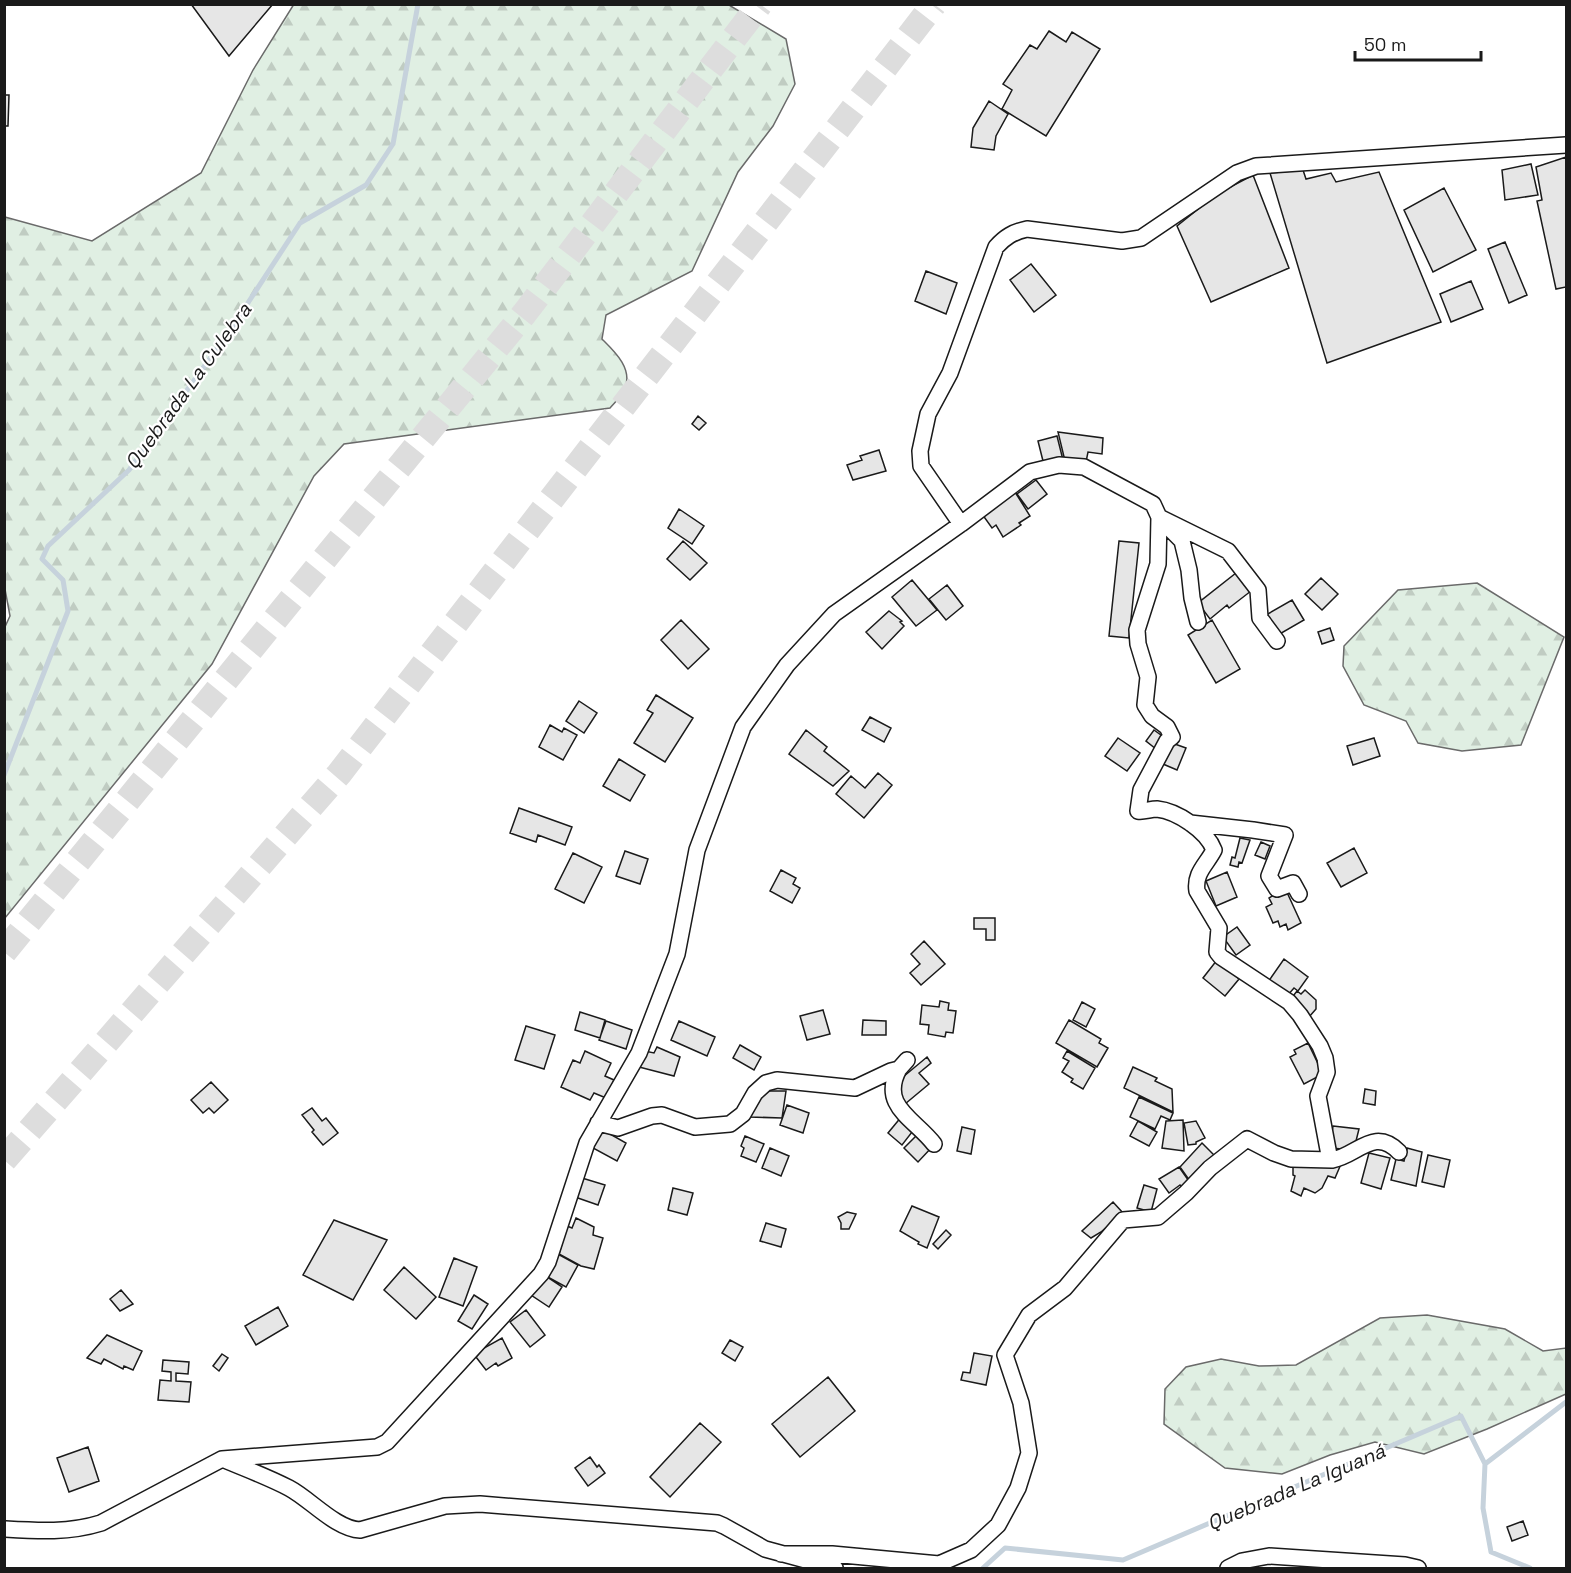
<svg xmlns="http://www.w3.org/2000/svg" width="1571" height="1573" viewBox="0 0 1571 1573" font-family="'Space Grotesk',sans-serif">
  <defs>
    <pattern id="forest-firs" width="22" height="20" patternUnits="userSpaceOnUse" patternTransform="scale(1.5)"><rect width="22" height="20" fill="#e0efe3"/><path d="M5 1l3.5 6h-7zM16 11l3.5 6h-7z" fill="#c0ccc2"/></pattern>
  </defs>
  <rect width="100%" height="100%" fill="#fff"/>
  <path fill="url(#forest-firs)" stroke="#6a6a6a" stroke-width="1.5" d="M294,4L729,5L786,39L795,84L773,126L738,172L692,271L606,315L602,339C614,351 633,368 625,388C623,395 615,402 610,408L344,444L314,476L212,664L5,918L4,629L10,616L4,584L5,217L92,241L201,173L253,70Z
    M1477,583L1564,637L1521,745L1462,751L1418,743L1406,721L1364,705L1343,666L1344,646L1398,590Z
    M1427,1315L1505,1329L1543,1351L1566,1348V1394L1487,1429L1424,1454L1375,1442L1330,1455L1282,1474L1225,1468L1164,1424L1165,1389L1186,1367L1221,1359L1259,1366L1296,1365L1380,1318Z"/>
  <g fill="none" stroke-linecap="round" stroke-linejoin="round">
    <path stroke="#c6d2dc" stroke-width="5" d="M4,775L68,611L63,580L42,559L48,546L129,470L227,335L300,223L366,185L393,144L418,4
      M1485,1464L1483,1508L1491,1552L1530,1568
      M983,1568L1005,1548L1123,1560L1461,1416L1485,1464L1566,1402"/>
  </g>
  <path fill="#e6e6e6" stroke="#1a1a1a" stroke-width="1.5" d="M191,4H273L229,56Z
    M1049,31L1066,42L1072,32L1100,49L1046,136L1002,109L1012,90L1003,84L1030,45L1037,49Z
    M4,95H9L8,126H4Z
    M989,101L1008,114L996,136L994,150L971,147L973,128Z
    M1566,157V287L1556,289L1537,201L1542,200L1536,167Z
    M1531,164L1538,195L1505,200L1502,170Z
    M1303,170L1306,179L1331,173L1336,182L1379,172L1441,322L1327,363L1270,173Z
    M1253,175L1289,268L1211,302L1177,226L1217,194Z
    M1444,188L1476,250L1433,272L1404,210Z
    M1505,242L1527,295L1509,303L1488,249Z
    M1031,264L1056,295L1034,312L1010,280Z
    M926,271L957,283L946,314L915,301Z
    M1471,281L1483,309L1451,322L1440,294Z
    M698,416L706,423L699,430L692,424Z
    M1058,432L1103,438L1102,454L1088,452L1086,462L1065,461Z
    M1057,436L1063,460L1044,465L1038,441Z
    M879,450L886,471L853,480L847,465L862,460L860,456Z
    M1036,480L1047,494L1028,509L1017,494Z
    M1015,492L1030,516L1019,523L1021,525L1003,537L996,525L992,528L982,514Z
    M679,509L704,526L692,544L668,528Z
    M683,541L707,563L690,580L667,559Z
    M1119,541L1139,543L1129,638L1109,636Z
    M1236,573L1251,591L1229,608L1227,605L1210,619L1198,603Z
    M1321,578L1338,594L1322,610L1305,594Z
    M912,580L937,610L916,626L892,597Z
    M947,585L963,606L946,620L929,599Z
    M1292,600L1304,620L1278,635L1266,615Z
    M889,611L902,621L900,622L904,626L882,649L866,632Z
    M681,620L709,649L688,669L661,640Z
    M1212,620L1240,669L1216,683L1188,635Z
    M1330,628L1334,640L1322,644L1318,632Z
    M656,695L693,718L665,762L634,743L653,713L647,710Z
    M579,701L597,713L584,733L566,721Z
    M870,717L891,728L884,742L862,730Z
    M550,725L562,732L564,728L577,735L563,760L539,747Z
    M806,730L827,747L824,751L849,771L833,786L789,754Z
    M1154,730L1165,738L1156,749L1146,741Z
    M1118,738L1140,753L1127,771L1105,756Z
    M1374,738L1380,756L1353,765L1347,746Z
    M1172,743L1186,748L1177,770L1163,764Z
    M619,759L645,775L630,801L603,786Z
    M878,773L892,785L864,818L836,794L851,776L865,788Z
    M519,808L572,827L565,845L538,835L536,842L510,833Z
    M1240,838L1250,840L1242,863L1239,862L1238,867L1230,865L1232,857L1235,858Z
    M1261,842L1270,846L1265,859L1255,855Z
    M1354,848L1367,873L1341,887L1327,863Z
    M625,851L648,859L640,884L616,876Z
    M573,853L602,867L584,903L555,889Z
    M781,870L796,878L793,884L800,888L792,903L770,891Z
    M1227,872L1237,897L1216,906L1206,881Z
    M1285,888L1301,923L1288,930L1286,924L1280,927L1278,921L1273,923L1266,907L1272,904L1269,898Z
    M974,918H995V940H986V929H974Z
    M1237,927L1250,945L1236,955L1223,937Z
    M924,941L945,964L921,985L910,973L920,964L911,954Z
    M1284,959L1308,977L1298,991L1294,988L1287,996L1268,982Z
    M1217,960L1239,979L1225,996L1203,978Z
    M1305,990L1316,1000V1009L1309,1017L1290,1000L1297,991L1301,994Z
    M940,1001L949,1003L948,1010L956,1011L953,1033L946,1032L945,1037L928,1034L929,1025L920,1024L922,1005L939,1007Z
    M1082,1002L1095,1009L1086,1027L1073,1020Z
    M823,1010L830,1034L807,1040L800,1016Z
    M580,1012L605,1020L600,1038L575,1030Z
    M863,1020L886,1021V1035H862Z
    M1069,1020L1101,1039L1099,1043L1108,1048L1097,1067L1056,1043Z
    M606,1021L632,1030L626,1049L599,1040Z
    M679,1021L715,1037L707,1056L671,1040Z
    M526,1026L555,1035L544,1069L515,1060Z
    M1308,1043L1323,1074L1304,1084L1290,1057L1296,1054L1294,1050Z
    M740,1045L761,1057L754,1070L733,1058Z
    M657,1047L680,1057L674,1076L639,1067L645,1051L654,1053Z
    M585,1051L611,1063L605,1076L614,1080L606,1098L594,1093L590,1100L561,1087L573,1060L580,1063Z
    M1067,1051L1095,1068L1083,1089L1071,1082L1073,1079L1062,1072L1069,1061L1063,1058Z
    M927,1057L931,1063L919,1073L929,1084L905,1104L891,1087Z
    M1133,1067L1157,1078L1155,1081L1172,1089L1173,1112L1124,1088Z
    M211,1082L228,1100L214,1113L209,1108L203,1113L191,1100Z
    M1365,1089L1376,1091L1375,1105L1363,1103Z
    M765,1091H786L782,1118L750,1117L756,1097Z
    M1139,1097L1173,1113L1170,1120L1161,1116L1155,1129L1130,1117Z
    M787,1105L809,1113L803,1133L780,1125Z
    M312,1108L322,1121L326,1118L338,1133L323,1145L312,1132L314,1130L302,1115Z
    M902,1116L916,1127L902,1145L888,1133Z
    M1183,1120L1184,1151L1162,1148L1166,1121Z
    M1138,1121L1157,1132L1149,1146L1130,1136Z
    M1196,1121L1205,1138L1196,1142V1144L1188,1145L1184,1123Z
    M1333,1126L1359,1129L1356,1141L1343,1149L1329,1148Z
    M962,1127L975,1130L971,1154L957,1151Z
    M603,1130L626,1143L617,1161L593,1148Z
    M920,1132L933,1146L918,1162L904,1148Z
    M745,1136L764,1144L756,1162L741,1156L744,1148L741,1146Z
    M1202,1143L1214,1155L1192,1184L1180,1167Z
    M770,1148L789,1156L781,1176L762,1168Z
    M1407,1148L1422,1152L1416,1186L1391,1180L1396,1159L1404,1161Z
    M1369,1153L1390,1158L1381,1189L1361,1183Z
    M1428,1155L1450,1160L1444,1187L1422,1182Z
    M1293,1162L1341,1164L1335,1178L1328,1176L1322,1188L1315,1193L1304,1188L1301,1196L1291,1191L1295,1176L1293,1175Z
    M1179,1167L1191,1184L1184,1190L1180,1185L1169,1193L1159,1179Z
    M582,1178L605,1185L598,1205L575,1197Z
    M1144,1185L1157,1189L1151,1212L1137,1208Z
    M673,1188L693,1193L687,1215L668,1210Z
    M1113,1202L1123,1213L1101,1232L1091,1238L1082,1231Z
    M912,1206L939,1217L927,1248L918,1244L919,1242L900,1231Z
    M847,1212L856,1214L849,1229H841V1223L838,1217Z
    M576,1218L594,1227L593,1235L603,1238L594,1269L581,1266L559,1254L567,1226L572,1228Z
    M334,1220L387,1240L353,1300L303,1275Z
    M766,1223L786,1229L781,1247L760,1241Z
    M946,1230L951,1235L938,1249L933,1244Z
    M556,1253L578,1265L566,1287L544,1275Z
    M454,1258L477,1267L463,1306L439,1297Z
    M404,1267L436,1297L416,1319L384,1290Z
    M544,1275L562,1287L549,1307L531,1295Z
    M121,1290L133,1304L120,1311L110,1299Z
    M474,1295L488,1304L472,1329L458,1321Z
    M278,1307L288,1326L256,1345L245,1326Z
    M526,1310L545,1335L530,1347L510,1322Z
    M107,1335L142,1351L133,1370L124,1366L123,1369L104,1359L101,1364L87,1358Z
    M502,1338L512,1358L498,1366L496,1363L486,1370L476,1357L484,1348Z
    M730,1340L743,1347L735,1361L722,1353Z
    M974,1353L992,1356L986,1385L961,1380L963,1372L970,1373Z
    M222,1354L228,1358L219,1371L213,1366Z
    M163,1360L189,1362L188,1374L176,1373V1381L191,1382L189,1402L158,1400L160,1380L171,1381V1372L162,1371Z
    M828,1377L855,1411L800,1457L772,1424Z
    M700,1423L721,1442L670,1497L650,1477Z
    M88,1447L99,1481L69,1492L57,1458Z
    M590,1457L597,1467L599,1465L605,1473L588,1486L575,1468Z
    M1523,1521L1528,1535L1512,1541L1507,1527Z"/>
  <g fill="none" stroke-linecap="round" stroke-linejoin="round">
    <path stroke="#ddd" stroke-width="26" stroke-dasharray="26 13" stroke-linecap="butt" d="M4,952L524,314L760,4
      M4,1160L339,774L934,4"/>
    <defs>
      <path id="minor" d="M1159,517L1228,551L1258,590L1260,618L1277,641
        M961,524L1030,472L1059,465L1084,467L1153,504L1159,517L1158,564L1137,630L1138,644L1148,677L1145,705L1152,716L1167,727L1172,737L1167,741L1141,790L1138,811C1144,812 1150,809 1157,809C1177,811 1207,831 1214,850C1207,864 1194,873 1197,891L1219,928L1217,952L1221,957L1289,1002L1300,1015L1320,1046L1325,1058L1327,1072L1318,1096L1329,1155L1332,1160C1357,1156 1374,1126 1399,1152
        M1165,524L1182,541L1189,570L1192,598L1198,622
        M1190,823L1253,830L1285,835L1269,876L1277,889L1293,883L1299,894
        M899,1069C879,1106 915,1119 934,1144
        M598,1123L618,1128L652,1116L662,1115L695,1127L730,1124L743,1114L755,1093L766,1083L777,1080L855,1088L891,1071L899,1069L907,1060
        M225,1460C246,1469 268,1477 289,1488C310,1499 336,1529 360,1530L445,1506L480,1504L717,1523L724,1526L765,1549L835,1568
        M4,1529C38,1531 69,1533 101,1523L222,1459L377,1447L387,1442L541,1274L548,1262L587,1143L639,1053L677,954L697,850L743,727L787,665L834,614L961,524L921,466L920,451L928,414L950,373L996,247C1005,237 1013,232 1027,229L1122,241L1141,238L1237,173L1256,166L1566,145
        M781,1554H832L939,1564L971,1550L998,1525L1018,1488L1029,1453L1021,1403L1005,1355L1029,1315L1065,1288L1123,1220L1158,1217L1186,1193L1210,1168L1247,1139L1274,1153L1291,1159L1332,1160
        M1228,1568L1242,1561L1269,1556L1405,1565L1418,1568"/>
    </defs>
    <use href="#minor" stroke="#1a1a1a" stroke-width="18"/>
    <use href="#minor" stroke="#fff" stroke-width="15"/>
  </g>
  <g text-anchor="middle" stroke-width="4.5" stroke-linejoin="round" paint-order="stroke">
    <g font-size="20" font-style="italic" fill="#1a1a1a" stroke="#fff">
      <text transform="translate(188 386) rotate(-54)" y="7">Quebrada La Culebra</text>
      <text transform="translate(1296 1487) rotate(-23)" y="7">Quebrada La Iguaná</text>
    </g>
  </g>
  <rect width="1571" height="1573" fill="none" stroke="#1a1a1a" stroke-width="12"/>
  <path d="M1355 51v9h126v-9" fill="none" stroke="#1a1a1a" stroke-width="3"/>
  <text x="1364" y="51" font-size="18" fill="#1a1a1a" stroke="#ffffff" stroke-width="4.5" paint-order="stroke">50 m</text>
</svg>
